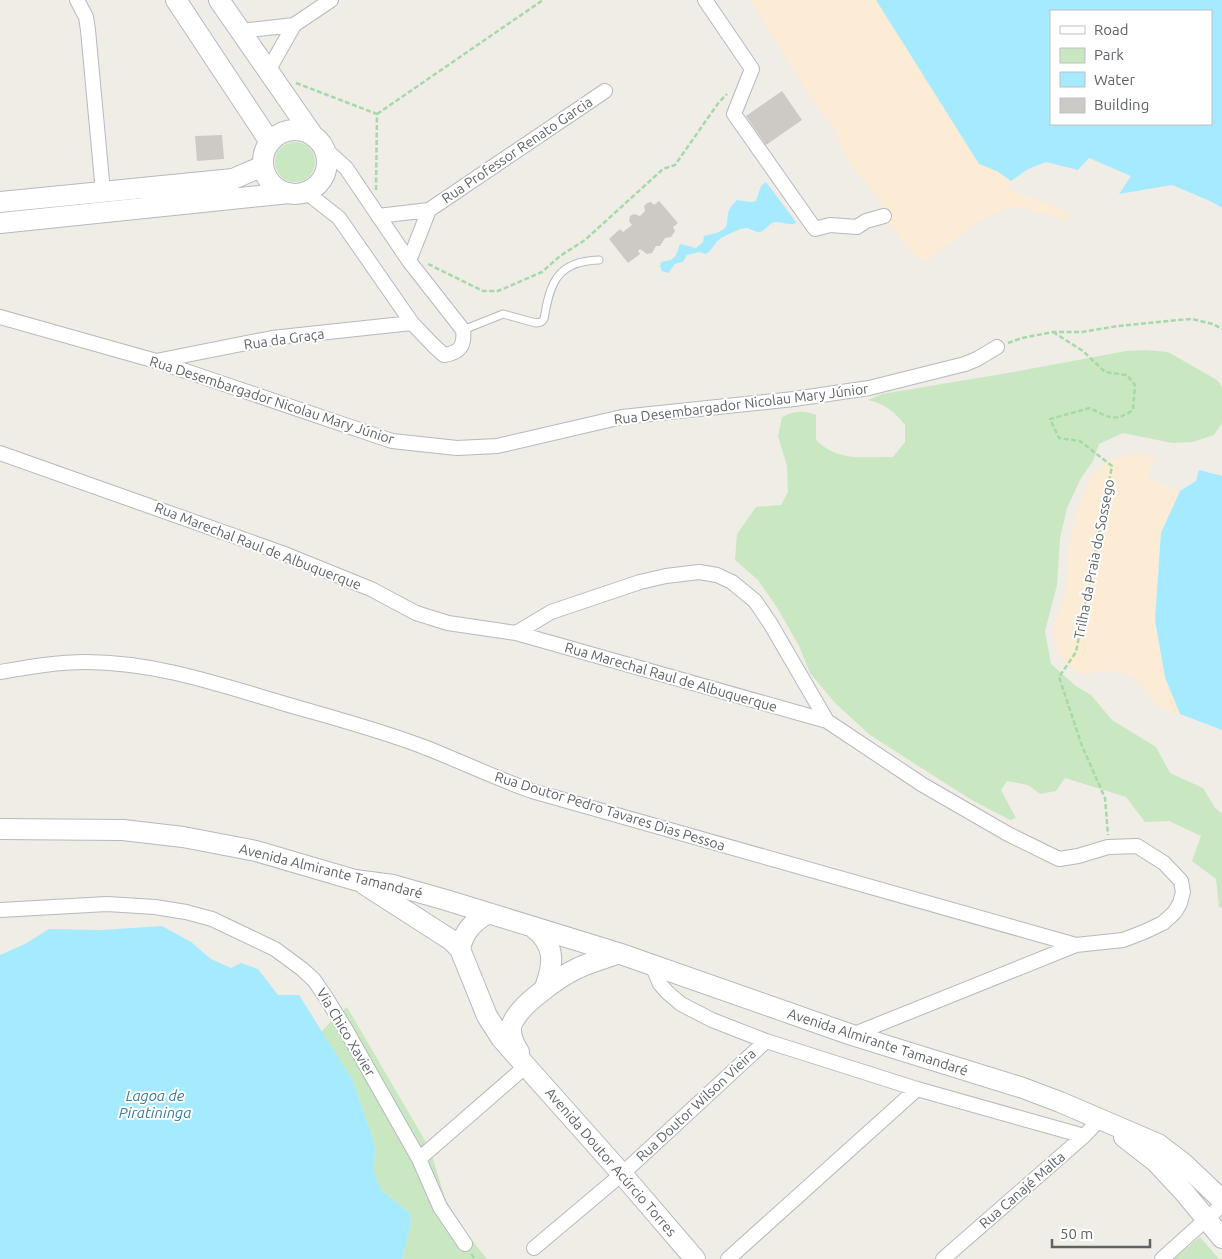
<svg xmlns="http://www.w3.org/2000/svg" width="1222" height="1259" viewBox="0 0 1222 1259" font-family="Ubuntu,sans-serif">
  <rect width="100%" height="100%" fill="#f0ece6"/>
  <path fill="#c9e8c2" d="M275 162a20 20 0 1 1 40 0a20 20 0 1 1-40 0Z
    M1146,350L1168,352L1217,380L1222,387V423L1214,435L1193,442L1172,443L1123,433L1099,444L1093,461L1081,478L1067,508L1060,538L1057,585L1045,631L1051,664L1076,686L1091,695L1112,720L1156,747L1170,773L1203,788L1215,808L1222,814V908L1219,907L1216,879L1192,861L1201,836L1169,821L1145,822L1126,797L1065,778L1056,791L1040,794L1028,785L1007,781L1001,790L1016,818L1010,820L970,799L870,735L835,703L810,673L799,646L778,609L758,580L735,560L737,534L756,507L781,505L788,492L787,466L778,436L782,417C795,411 803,410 816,415V440C840,463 863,456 893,457L905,442V425C896,413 884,403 868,400L882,394L1008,373L1126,351Z
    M347,1007L430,1149L445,1198L463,1229L487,1259H402L411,1223L410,1213L381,1190L374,1172L375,1145L353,1081L321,1032L337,1015Z
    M1200,1237L1219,1259H1174L1175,1258Z"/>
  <path fill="#fcebd5" d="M750,0H876L979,164L997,171L1011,181L1010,190L1060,208L1069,215L1068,221C1053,218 1029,207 1015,208C984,210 949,246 923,262L907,247L884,216L879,199L856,172L845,155L834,129L812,99Z
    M1139,453L1153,455L1154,464L1148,471L1150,479L1180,491L1161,533L1155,620L1165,677L1180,714L1168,712L1159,707L1134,677L1108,670L1080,675L1059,657L1052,632L1066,592L1068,551L1075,516L1092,475L1110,460Z"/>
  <path fill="#a6eaff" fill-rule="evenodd" d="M876,0H1222V208L1210,201L1172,185L1119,194L1131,176L1089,158L1078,170L1046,162L1028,169L1011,181L997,171L979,164ZM1051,11H1211V124H1051Z
    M766,182L796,222L794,224C787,225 781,222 775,222C768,223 766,232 758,232C755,232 751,229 747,228C739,228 732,233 725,236C716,239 714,249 706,254L699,252L687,255L683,262L675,264L668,273L662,271L660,266L661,262L671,260L676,255L680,244L696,248L703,242L704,236C708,235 712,234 716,233C732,228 725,221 729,210C731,206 734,203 737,200L752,202L756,201L761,186Z
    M1199,470L1222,476V730L1180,714L1165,677L1155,620L1161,533L1180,491L1196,481Z
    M162,926L191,942L211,959L231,968L241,963L258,969L278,995H299L353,1081L375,1145L374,1172L381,1190L410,1213L411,1223L402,1259H0V955L25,944L49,929L101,930Z"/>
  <path fill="#cdc9c5" d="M782,91L802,120L766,145L746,116Z
    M222,135L224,159L197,161L195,136Z
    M659,201L678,223L673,227L675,231L671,237L665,238L660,246H656L652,253L647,254L640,249L638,251L640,254L628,263L609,239L620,229L623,232L632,225L629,221L630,216L634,214L640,216L645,211L644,206L647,203L651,202L654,205Z"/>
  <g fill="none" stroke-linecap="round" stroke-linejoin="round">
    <defs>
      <path id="lane" d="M463,330L503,314L536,323L541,322L544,319C550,283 557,261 599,260"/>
      <path id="street" d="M77,0L86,17L88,30L103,192
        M705,0L752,69L734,114L815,229L830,225L857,227L866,221L884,216
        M240,31L294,25
        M268,71L294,25L331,0
        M306,192L339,218L412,323L434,346L444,355C460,353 465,345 463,330L409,261L346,168L324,148
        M378,216L429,210L605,91
        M409,261L429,210
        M0,317L156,361L392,441L457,448L497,446L622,417L794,399L869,388L965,364L977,359L997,347
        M156,361L272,338L412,323
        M0,453L282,553L371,589L416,613L448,623L516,633L827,721L923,785L1008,834L1059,859L1078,856L1108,847L1137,846L1164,863L1181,881L1183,892L1180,903L1175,912L1163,923L1144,932L1123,940L1076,945L852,1035
        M516,633L551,612L640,582L666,576L699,572L717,575L732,582L755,601L770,623L827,721
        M0,672C29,667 57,662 86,662C154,662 218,684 282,703C330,717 377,729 424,747C460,761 495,778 532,791L1076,945
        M0,910L107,904L155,907L186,912L212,919L275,949L302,969L314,980L325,996L346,1030L419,1159L440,1207L465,1244
        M652,965L660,984L667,992L681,1004L712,1020L766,1041L917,1089L1084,1136
        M419,1159L526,1066
        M534,1248L622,1174L766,1041
        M728,1259L917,1089
        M943,1259L1084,1136L1100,1119
        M1162,1259L1222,1205"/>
      <path id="secondary" d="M176,0L270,142
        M219,0L314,137
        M263 162a32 32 0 1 1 64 0a32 32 0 1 1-64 0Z
        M0,202L233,179L263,166
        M0,223L289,193
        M0,829L123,830L183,837L256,851L355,880L393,885L446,900L618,953L852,1035L1023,1088L1060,1102L1158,1144L1183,1163L1222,1200
        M364,884L451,940L460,949L487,1016L501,1038L622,1174L695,1259
        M534,928C556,945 554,965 544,990
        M460,949C464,931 472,923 488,913
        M519,1052C515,1046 511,1038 511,1030C510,1010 561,976 578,968C590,962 605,959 618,953
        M1124,1137L1155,1161L1184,1192L1222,1238"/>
    </defs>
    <use href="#lane" stroke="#b6b9bd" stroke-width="9"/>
    <use href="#street" stroke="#b6b9bd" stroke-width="16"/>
    <use href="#secondary" stroke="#b4babd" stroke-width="22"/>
    <path stroke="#a4daa7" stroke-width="2.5" stroke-dasharray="5 2.5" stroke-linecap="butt" d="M296,83L377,114
      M377,114L543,0
      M376,190L377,114
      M428,264L483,291H498L542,272L560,256L585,240L663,169L675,165L719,102L727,94
      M1053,332L1083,351L1105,372L1127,375L1135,385L1133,410C1114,423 1108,417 1090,408L1050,419L1059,438L1080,441L1112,466L1076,652L1059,677L1082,746L1105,798L1108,835
      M1008,343L1022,338L1053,332H1082L1118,326L1178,320L1192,319L1213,324L1222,329
      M471,1254L475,1259"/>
    <use href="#lane" stroke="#fff" stroke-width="7"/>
    <use href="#street" stroke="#fff" stroke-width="14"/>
    <use href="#secondary" stroke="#fff" stroke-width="20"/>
  </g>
  <g text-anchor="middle" stroke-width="4" stroke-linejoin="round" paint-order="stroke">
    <g font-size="14" fill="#5d6366" stroke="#fff">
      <text transform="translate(517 150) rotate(-34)" y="5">Rua Professor Renato Garcia</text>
      <text transform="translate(284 339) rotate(-8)" y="5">Rua da Graça</text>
      <text transform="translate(272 400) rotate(18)" y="5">Rua Desembargador Nicolau Mary Júnior</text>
      <text transform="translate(741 404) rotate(-7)" y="5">Rua Desembargador Nicolau Mary Júnior</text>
      <text transform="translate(258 546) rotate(21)" y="5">Rua Marechal Raul de Albuquerque</text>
      <text transform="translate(1094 559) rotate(-79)" y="5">Trilha da Praia do Sossego</text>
      <text transform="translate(671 677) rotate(16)" y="5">Rua Marechal Raul de Albuquerque</text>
      <text transform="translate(610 811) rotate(17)" y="5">Rua Doutor Pedro Tavares Dias Pessoa</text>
      <text transform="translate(331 871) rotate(14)" y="5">Avenida Almirante Tamandaré</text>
      <text transform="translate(346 1032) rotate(59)" y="5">Via Chico Xavier</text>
      <text transform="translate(878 1042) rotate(18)" y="5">Avenida Almirante Tamandaré</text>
      <text transform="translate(696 1105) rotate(-43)" y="5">Rua Doutor Wilson Vieira</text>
      <text transform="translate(611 1162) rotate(49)" y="5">Avenida Doutor Acúrcio Torres</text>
      <text transform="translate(1022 1190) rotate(-41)" y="5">Rua Canajé Malta</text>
    </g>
    <g font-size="15" font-style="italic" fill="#377b9a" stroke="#fff">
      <text x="155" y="1101">Lagoa de<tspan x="155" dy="17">Piratininga</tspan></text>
    </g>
  </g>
  <rect x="1050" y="10" width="162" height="115" fill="#ffffff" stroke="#bec1c2"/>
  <rect x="1060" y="26" width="25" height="8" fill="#ffffff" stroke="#bec1c2"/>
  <text x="1094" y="35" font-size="15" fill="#5d6366">Road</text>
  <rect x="1060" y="48" width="25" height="15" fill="#c9e8c2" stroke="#bec1c2"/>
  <text x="1094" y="60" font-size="15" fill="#5d6366">Park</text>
  <rect x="1060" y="72" width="25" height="15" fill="#a6eaff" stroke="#bec1c2"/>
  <text x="1094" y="85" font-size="15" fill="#5d6366">Water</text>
  <rect x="1060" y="98" width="25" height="15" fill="#cdc9c5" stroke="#bec1c2"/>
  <text x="1094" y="110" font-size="15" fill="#5d6366">Building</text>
  <path d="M1052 1239v8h98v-8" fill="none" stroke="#5d6366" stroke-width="2.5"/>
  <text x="1060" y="1239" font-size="15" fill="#5d6366" stroke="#ffffff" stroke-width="4" paint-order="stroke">50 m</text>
</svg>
